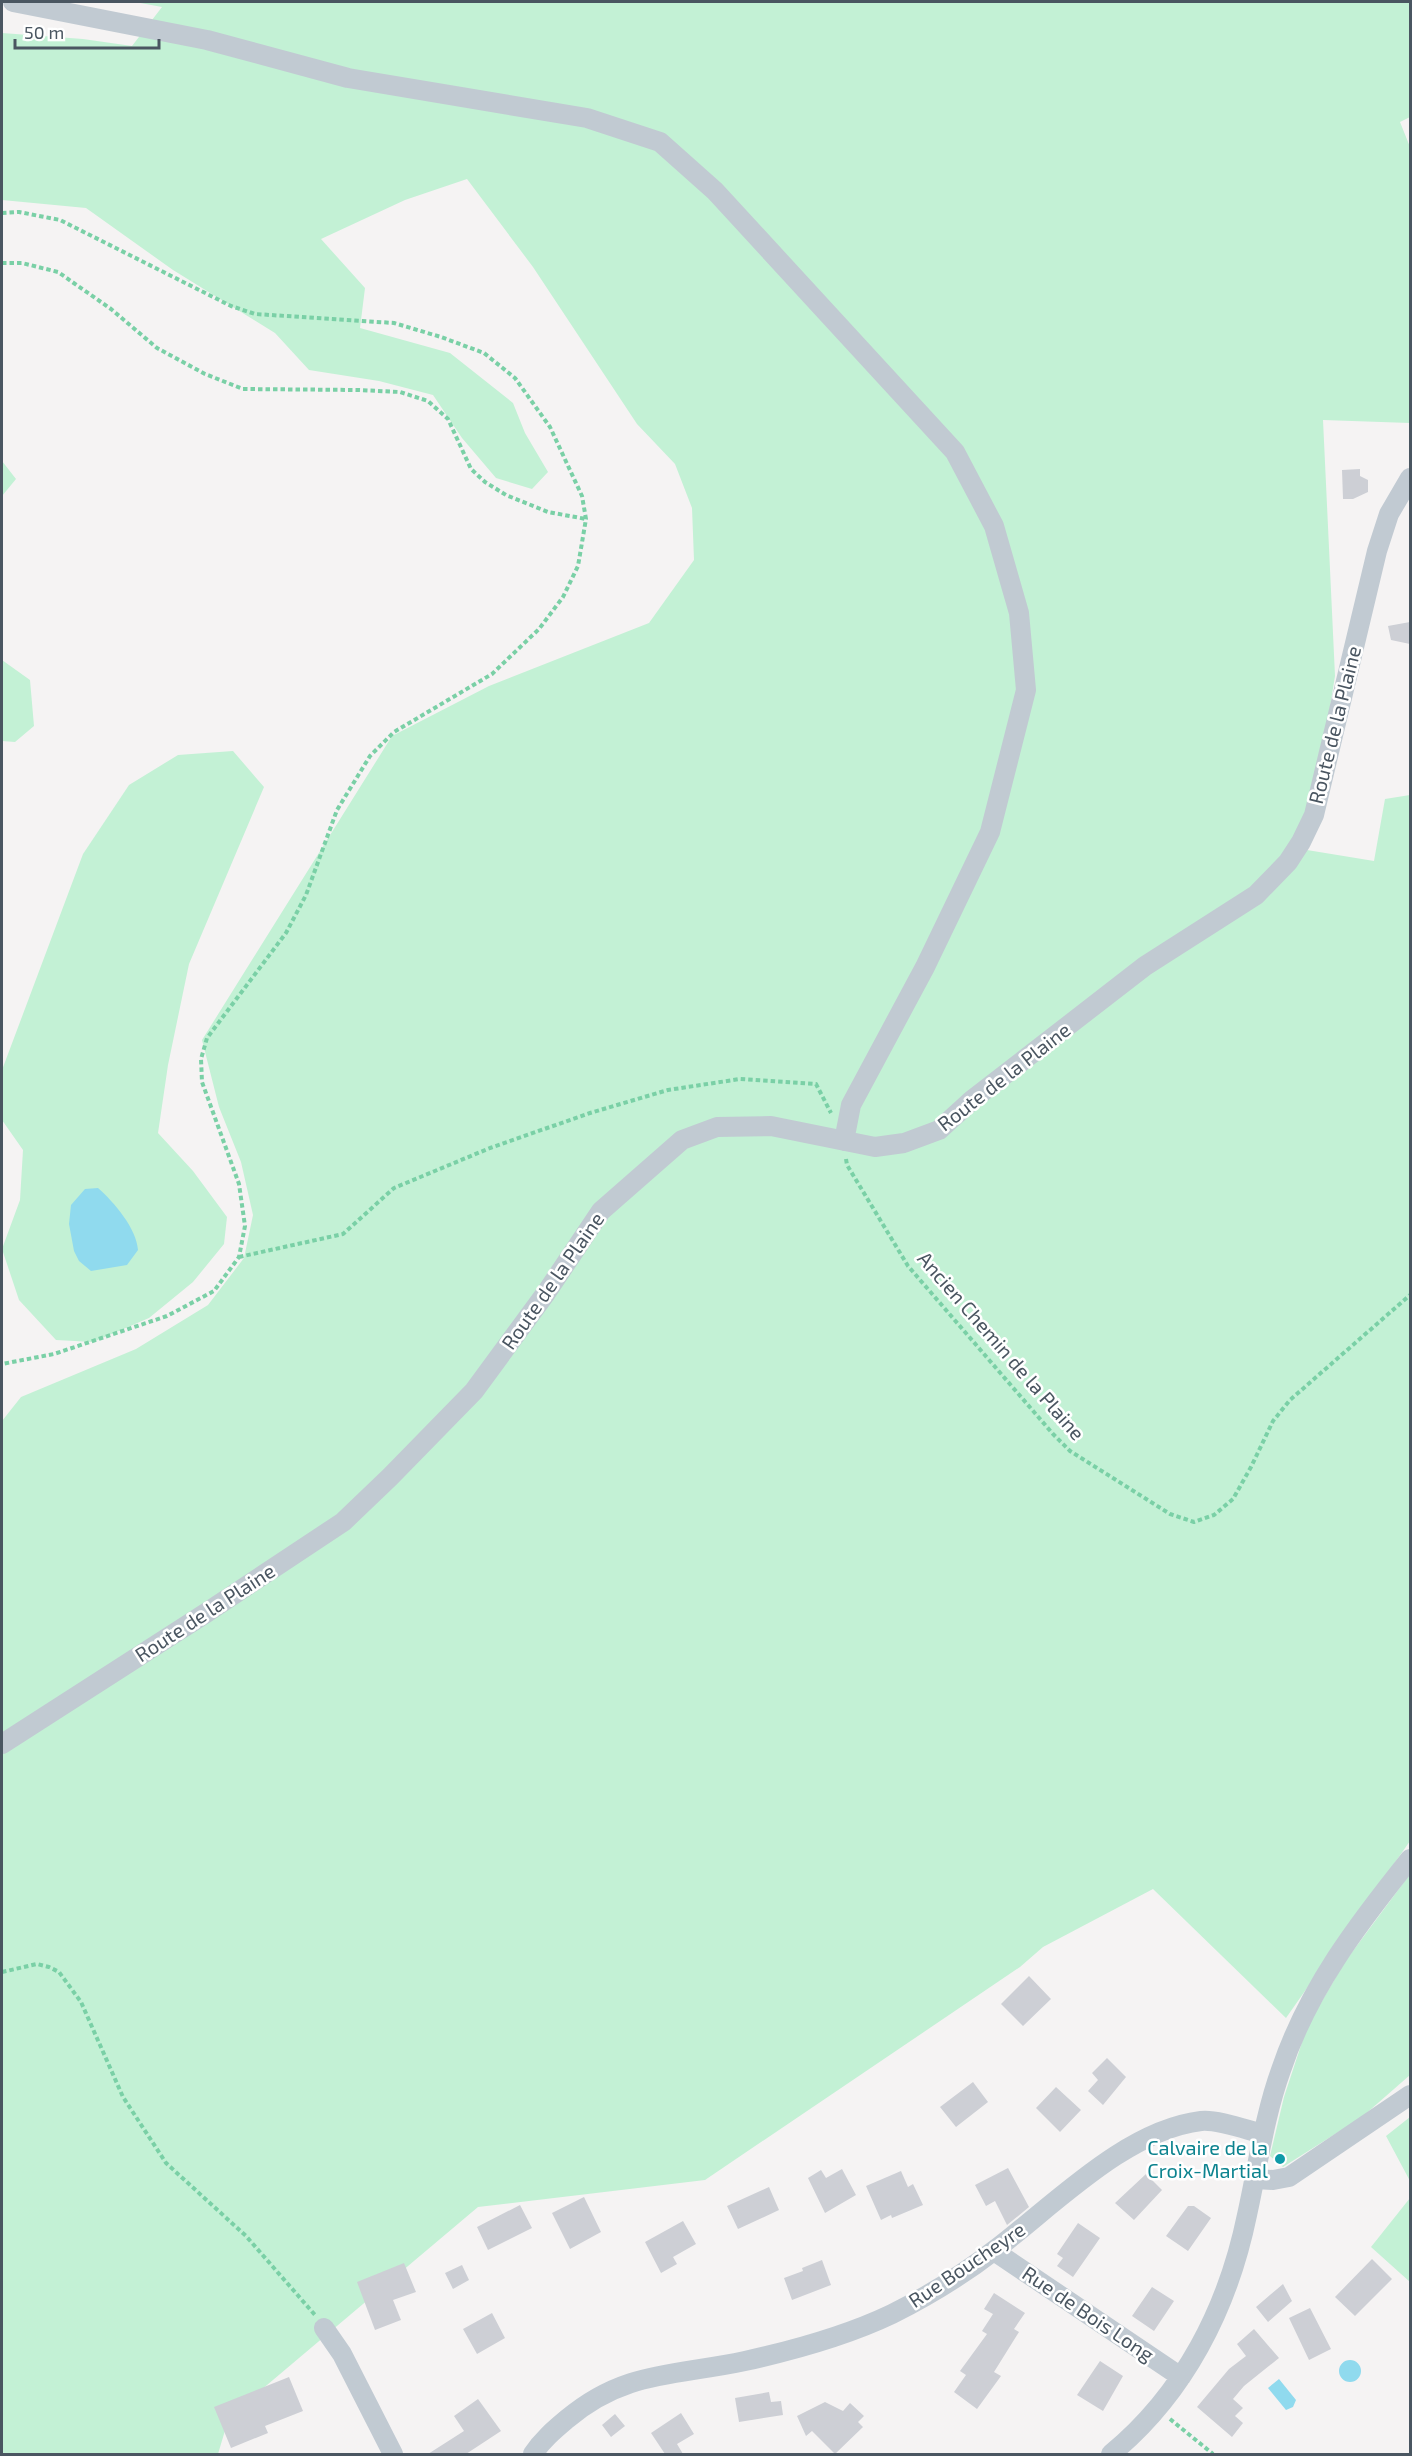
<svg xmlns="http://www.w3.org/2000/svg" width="1412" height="2456" viewBox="0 0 1412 2456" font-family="'Exo 2',sans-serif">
  <rect width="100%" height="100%" fill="#f5f3f3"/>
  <path fill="#c3f1d5" d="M135,2H1410V117L1400,122L1410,147V423L1323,420L1335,676L1307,850L1374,861L1385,799L1410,795V1841L1286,2018L1153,1889L1043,1947L1020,1967L705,2180L478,2207L229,2417L218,2454H2V1421L21,1397L136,1349L208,1305L244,1258L253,1215L241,1162L219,1107L202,1040L392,736L489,686L649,623L694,560L692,508L675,464L637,424L533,267L467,179L405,200L321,239L365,288L360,328L450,353L513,403L525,433L548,472L532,489L496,478L462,438L433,395L379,381L309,370L275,333L173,270L86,208L2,200V33L83,39L132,46L162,7Z
    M2,461L16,479L2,496Z
    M2,660L30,680L34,726L15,742L2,741Z
    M233,751L264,787L189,964L168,1065L158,1133L193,1171L227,1217L224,1244L193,1282L149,1318L93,1342L56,1340L19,1300L2,1249L20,1200L23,1150L2,1120V1070L83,854L129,785L178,755Z
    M1410,1874V2075L1362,2117L1283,2167L1270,2156L1284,2097L1307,2027L1344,1963Z
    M1410,2117V2181L1386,2136Z
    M1410,2198V2282L1371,2247Z"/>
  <path fill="#90daee" d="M98,1188C114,1202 137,1229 138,1250L127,1265L91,1271L79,1261L74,1251L69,1224L71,1205L85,1189Z
    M1339 2371a11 11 0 1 1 22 0a11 11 0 1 1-22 0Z
    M1279,2379L1296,2400L1293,2407L1286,2410L1268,2388Z"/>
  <path fill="#cdcfd5" d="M1360,469V476L1368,480V492L1353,499H1343L1342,470Z
    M1410,622V644L1391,640L1388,626Z
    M1029,1976L1051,1999L1023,2026L1001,2004Z
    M1107,2058L1126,2077L1103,2105L1088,2091L1098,2080L1092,2073Z
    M973,2082L988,2102L956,2127L940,2107Z
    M1056,2087L1081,2110L1060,2132L1036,2108Z
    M1008,2168L1029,2207L1007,2225L995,2201L986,2206L975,2185Z
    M842,2169L856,2195L825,2213L808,2178L821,2170L826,2178Z
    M901,2171L908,2187L913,2184L923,2205L892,2218L891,2215L881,2220L866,2186Z
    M1146,2174L1162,2190L1134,2220L1115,2203Z
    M769,2187L779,2210L738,2229L727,2206Z
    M584,2197L601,2232L570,2249L552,2213Z
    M520,2205L532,2228L488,2250L477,2227Z
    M1188,2206H1194L1211,2218L1188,2251L1166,2236Z
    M683,2221L696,2244L673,2257L677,2264L661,2273L645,2242Z
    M1078,2223L1100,2238L1073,2277L1057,2266L1063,2258L1057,2254Z
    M1372,2259L1392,2279L1355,2316L1335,2297Z
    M822,2260L831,2285L792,2300L784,2278L803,2271L802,2268Z
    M404,2263L416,2292L393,2300L401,2320L375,2330L357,2282Z
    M462,2265L469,2280L453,2289L445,2273Z
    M1283,2284L1292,2301L1268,2322L1256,2307Z
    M1152,2287L1174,2301L1154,2331L1132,2316Z
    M994,2293L1025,2313L1014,2329L1019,2332L994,2372L1001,2376L977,2409L954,2392L966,2375L960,2371L987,2334L982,2331L993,2314L984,2309Z
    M1310,2308L1331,2349L1309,2360L1289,2318Z
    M492,2313L505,2338L477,2354L463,2329Z
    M1254,2329L1279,2358L1244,2386L1233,2399L1243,2408L1235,2416L1243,2423L1232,2437L1197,2407L1229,2369L1246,2356L1237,2344Z
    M1100,2361L1123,2376L1103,2411L1077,2395Z
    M289,2377L303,2411L265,2426L268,2433L231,2448L214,2407Z
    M769,2392L771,2402L781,2401L783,2415L739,2422L735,2398Z
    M478,2399L501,2431L466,2454H428L464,2431L454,2416Z
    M825,2402L843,2411L850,2403L864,2416L858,2422L863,2427L835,2454L812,2431L806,2436L797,2416Z
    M681,2413L694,2434L677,2444L683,2454H665L651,2433Z
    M615,2414L625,2426L611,2437L602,2425Z"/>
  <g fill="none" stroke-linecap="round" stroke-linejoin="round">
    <path stroke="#7ad0a6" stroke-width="4" stroke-dasharray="4.5 3" stroke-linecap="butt" d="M2,213L19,212L60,220L231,306L255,314L394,323L441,337L484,353L515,378L550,427L582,496L586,519L578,566L563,597L539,629L492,674L394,732L370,756L337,810L306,895L286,933L207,1038L201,1059L202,1082L239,1184L245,1226L239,1257L214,1291L167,1316L54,1354L2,1364
      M2,263H22L58,272L111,309L157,348L205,374L243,389L359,390L400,392L428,401L448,419L471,469L485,482L506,495L548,512L586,519
      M846,1159L847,1165L908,1266L1053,1434L1070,1451L1170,1514L1194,1522L1214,1515L1233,1499L1251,1467L1273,1421L1290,1400L1410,1295
      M239,1257L343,1234L394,1188L490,1148L590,1113L668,1090L740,1079L816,1084L831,1113
      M2,1972L37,1964L49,1967L59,1972L81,2002L123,2097L166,2163L246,2236L315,2315
      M1170,2419L1213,2454"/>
    <path stroke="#c1cad2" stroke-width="20" d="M13,2L207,40L348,78L587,118L660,142L715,191L955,452L994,526L1019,613L1026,690L990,832L925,967L851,1105L844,1141
      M2,1744L206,1613L343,1522L390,1477L474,1391L546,1293L601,1211L682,1140L717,1127L771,1126L875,1147L904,1143L939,1130L972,1100L1145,966L1256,895L1288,862L1301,842L1314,815L1377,551L1389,514L1410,478
      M1255,2179L1273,2180L1289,2177L1410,2095
      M994,2251L1181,2377
      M324,2328L342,2354L393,2454
      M533,2454C542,2440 554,2430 567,2419C625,2370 676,2376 745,2361C795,2350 846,2336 892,2314C928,2296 964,2274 996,2249C1054,2205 1126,2130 1201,2121C1217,2119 1247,2130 1263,2134
      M1111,2454C1184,2394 1228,2308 1247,2215C1258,2166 1264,2117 1281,2070C1308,1989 1358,1924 1410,1859"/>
  </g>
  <circle fill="#0f9aa8" stroke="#fff" stroke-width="2" cx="1280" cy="2159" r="6"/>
  <g text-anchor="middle" stroke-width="5" stroke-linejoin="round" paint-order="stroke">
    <g font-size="20" fill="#4a5661" stroke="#fff">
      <text transform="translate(1335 725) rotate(-76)" y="7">Route de la Plaine</text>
      <text transform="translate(1004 1077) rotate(-38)" y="7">Route de la Plaine</text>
      <text transform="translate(553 1281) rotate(-55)" y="7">Route de la Plaine</text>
      <text transform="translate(1001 1346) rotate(49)" y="7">Ancien Chemin de la Plaine</text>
      <text transform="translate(205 1613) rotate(-33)" y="7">Route de la Plaine</text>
      <text transform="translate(967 2265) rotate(-34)" y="7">Rue Boucheyre</text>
      <text transform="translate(1088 2314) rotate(34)" y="7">Rue de Bois Long</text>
    </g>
    <g font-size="20" fill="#0d838f" stroke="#fff" text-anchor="end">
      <text x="1268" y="2155">Calvaire de la<tspan x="1268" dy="23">Croix-Martial</tspan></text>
    </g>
  </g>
  <rect width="1412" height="2456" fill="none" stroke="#4a5661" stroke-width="6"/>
  <path d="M15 39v9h144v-9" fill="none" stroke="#4a5661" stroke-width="3"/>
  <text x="24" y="39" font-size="18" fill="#4a5661" stroke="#ffffff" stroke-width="4.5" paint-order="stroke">50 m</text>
</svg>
